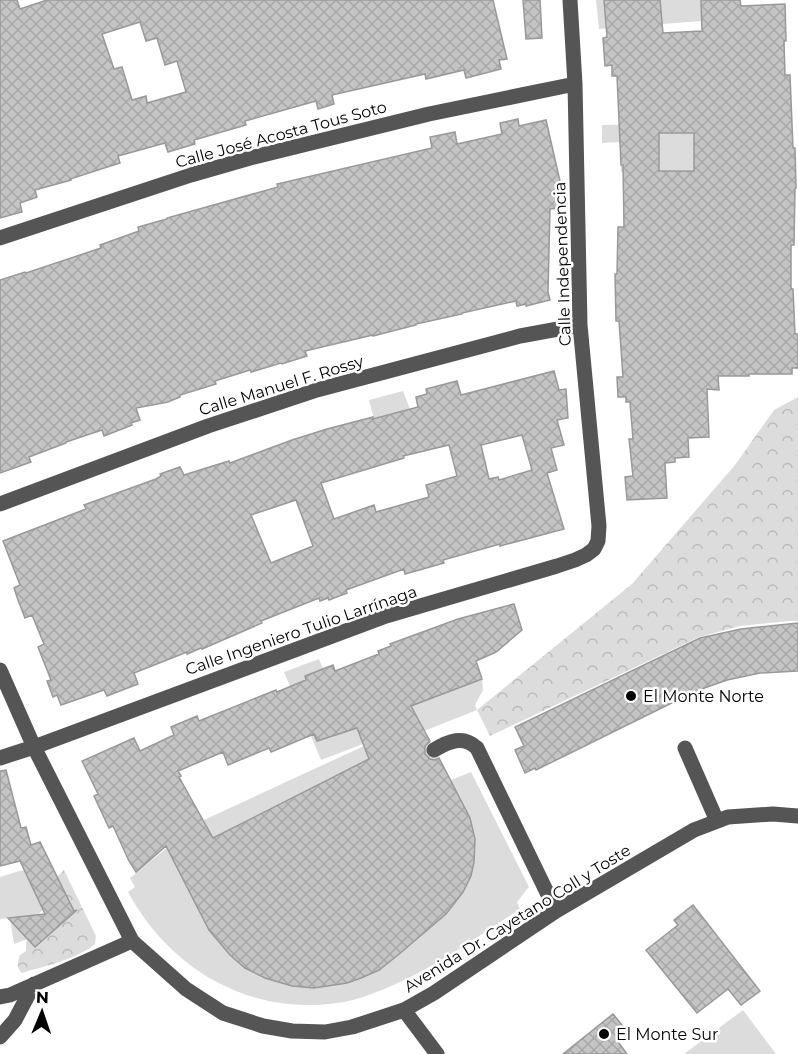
<svg xmlns="http://www.w3.org/2000/svg" width="798" height="1054" viewBox="0 0 798 1054" font-family="Montserrat,sans-serif">
  <defs>
    <pattern id="forest-crowns" width="20" height="18" patternUnits="userSpaceOnUse" patternTransform="scale(1.5)"><rect width="20" height="18" fill="#dcdcdc"/><path d="M2 6a3 3 0 1 1 6 0M12 15a3 3 0 1 1 6 0" fill="none" stroke="#bbb"/></pattern>
    <pattern id="building-cross-hatch" width="8" height="8" patternUnits="userSpaceOnUse" patternTransform="scale(1.5)"><rect width="8" height="8" fill="#c4c4c4"/><path d="M0 0l8 8M0 8l8-8" fill="none" stroke="#a7a7a7"/></pattern>
  </defs>
  <rect width="100%" height="100%" fill="#fff"/>
  <path fill="#dcdcdc" d="M596,0H701V21L599,29Z
    M683,123V133H694V143L698,144L704,170L621,172V165H657L659,133H620V142L602,143V125Z
    M403,391L410,409L374,419L369,400Z
    M319,659L323,669L305,677L306,680L309,721L317,741L336,735L330,720L351,712L363,744L321,760L284,672Z
    M482,679L483,690L475,705L477,710L424,731L451,780L471,772L529,887C524,892 522,897 517,902L520,909C468,943 414,983 353,1000C341,1003 329,1004 317,1005C235,1008 166,962 128,892L135,887L130,878L191,828L206,819L392,733L395,706L419,703Z
    M32,868L29,880L43,910L20,930L28,939L14,944L10,918L0,919V877L23,870L24,871Z
    M743,1010L776,1054H684Z"/>
  <path fill="url(#forest-crowns)" d="M798,397V621H790L740,626L699,637L490,736L477,710L632,584L735,465L774,410Z
    M64,870L96,936L95,944C80,958 42,967 22,973C16,968 18,961 20,955L26,951V942L28,939L35,946L74,913L60,883L55,879Z"/>
  <path fill="url(#building-cross-hatch)" stroke="#999" stroke-width="1.5" fill-rule="evenodd" d="M0,0H17L20,9L47,0H493L507,59L499,60L501,69L466,78L464,70L426,79L425,74L332,95L334,104L318,109L316,101L245,121L246,125L194,140L195,144L168,152L165,143L118,156L120,163L70,179L71,180L35,190L37,197L20,203L22,212L0,218ZM140,22L146,41L157,38L165,65L177,61L186,92L147,103L146,96L132,100L122,67L114,69L102,34Z
    M523,0H540L542,38L526,39Z
    M604,0H660L663,33L702,31L701,0H740L741,6L785,4L786,41H784L785,75H790L793,148H795L796,188L795,189L794,245H791V289H793L795,334H798V368H792V374H749V376H718L719,390L707,389L709,437L688,438L689,457L675,458V462L665,463L667,498L627,500L625,477L633,476L629,439H633L630,402H626V397H618L617,377H623L619,321H616L615,274H617L618,227H624L623,165H621L617,76H612V65L605,66L603,38L607,37ZM659,133H694V171H659Z
    M518,119L519,126L546,120L560,181V208L550,209L548,292L550,300L526,306V304L517,306L516,301L462,313V314L416,324V325L373,336V335L305,351L307,356L282,364L281,363L251,372L250,370L215,381L216,384L180,395V397L168,402L136,408L140,420L131,423L132,425L104,436L102,430L66,442V443L29,457L31,462L0,473V280L25,272L26,273L101,248L100,245L139,231L138,227L167,219V218L278,187L277,184L432,148L430,137L455,132L457,144L502,134L500,123Z
    M554,371L559,390L566,389L568,418L557,420L564,445L551,448L557,470L547,473L564,529L500,546V544L443,560L444,563L405,574L404,569L346,590L347,593L329,600L328,598L320,601L319,598L261,621L262,623L202,649L201,648L187,654V652L134,673L138,684L107,696L104,690L61,705L57,695L53,697L47,681L51,680L38,647L44,644L32,615L25,618L18,600L14,588L20,585L3,541L86,509L84,505L156,479L161,476L160,474L180,467L184,475L229,461L230,463L292,440L327,429L373,417V419L418,407L416,397L427,394L426,389L457,381L461,395ZM522,435L532,470L499,480L498,477L489,479L481,445ZM449,445L457,476L426,485L429,497L376,512L374,505L334,519L321,483L404,458L403,456ZM296,500L313,546L271,563L251,515Z
    M514,604L522,630L496,652L476,661L482,679L411,706L430,741L425,746V754L430,759L435,760L439,758L470,818L475,839L474,862L471,876L463,892L446,914L398,955L379,970L361,978L347,983L314,988L292,986L265,978L245,968L230,955L209,930L166,846L136,872L129,861L113,826L109,828L94,796L98,794L82,761L134,738L140,751L174,735L171,727L197,716L199,721L276,690L277,692L306,680L305,676L333,665L335,671L379,654L378,651L391,646L390,644L458,619ZM357,728L369,759L213,838L179,777L181,776L178,771L223,752L228,765L269,748L271,752L314,734L317,741Z
    M798,623V671L760,673L727,680L696,691L536,770L535,768L525,773L515,750L524,746L515,727L700,638L741,629Z
    M6,770L21,828L26,827L31,845L40,842L74,911L77,910L35,947L8,918L45,914L20,861L0,866V771Z
    M693,905L760,991L741,1005L728,989L697,1013L646,950L678,925L674,920Z
    M613,1014L626,1030L616,1039L627,1054H563Z"/>
  <g fill="none" stroke-linecap="round" stroke-linejoin="round">
    <path stroke="#555" stroke-width="15" d="M0,238L191,175L250,158L429,114L575,84
      M0,504L208,426L317,390L520,336L580,325
      M0,670L34,747L132,941L186,989L223,1013L263,1026L292,1031L325,1032L352,1027L404,1010L434,993L556,911L694,830L728,817L773,814L798,816
      M685,748L717,821
      M434,750C449,741 463,735 477,748L556,911
      M0,758L34,747L386,616L557,566L575,560L586,555L594,549L598,541L599,526L580,325L575,84L570,0
      M0,997L10,995L132,941
      M404,1010L437,1054
      M0,1037L15,1020L34,984"/>
  </g>
  <g fill="#000" stroke="#fff" stroke-width="2">
    <circle cx="631" cy="696" r="6"/>
    <circle cx="604" cy="1034" r="6"/>
  </g>
  <g text-anchor="middle" stroke-width="5" stroke-linejoin="round" paint-order="stroke">
    <g font-size="16" fill="#000" stroke="#fff">
      <text transform="translate(281 134) rotate(-15)" y="6">Calle José Acosta Tous Soto</text>
      <text transform="translate(562 264) rotate(-92)" y="6">Calle Independencia</text>
      <text transform="translate(281 385) rotate(-17)" y="6">Calle Manuel F. Rossy</text>
      <text transform="translate(301 630) rotate(-19)" y="6">Calle Ingeniero Tulio Larrínaga</text>
      <text transform="translate(517 918) rotate(-32)" y="6">Avenida Dr. Cayetano Coll y Toste</text>
    </g>
    <g font-size="16" fill="#000" stroke="#fff" text-anchor="start">
      <text x="643" y="702">El Monte Norte</text>
      <text x="616" y="1040">El Monte Sur</text>
    </g>
  </g>
  <g transform="translate(42 1012) rotate(2)" stroke="#ffffff" stroke-width="4.5" paint-order="stroke">
  <path d="M0-4.5L10 22L0 15L-10 22Z" fill="#000000"/>
  <text y="-9" font-size="16" font-weight="bold" text-anchor="middle" fill="#000000">N</text>
  </g>
</svg>
